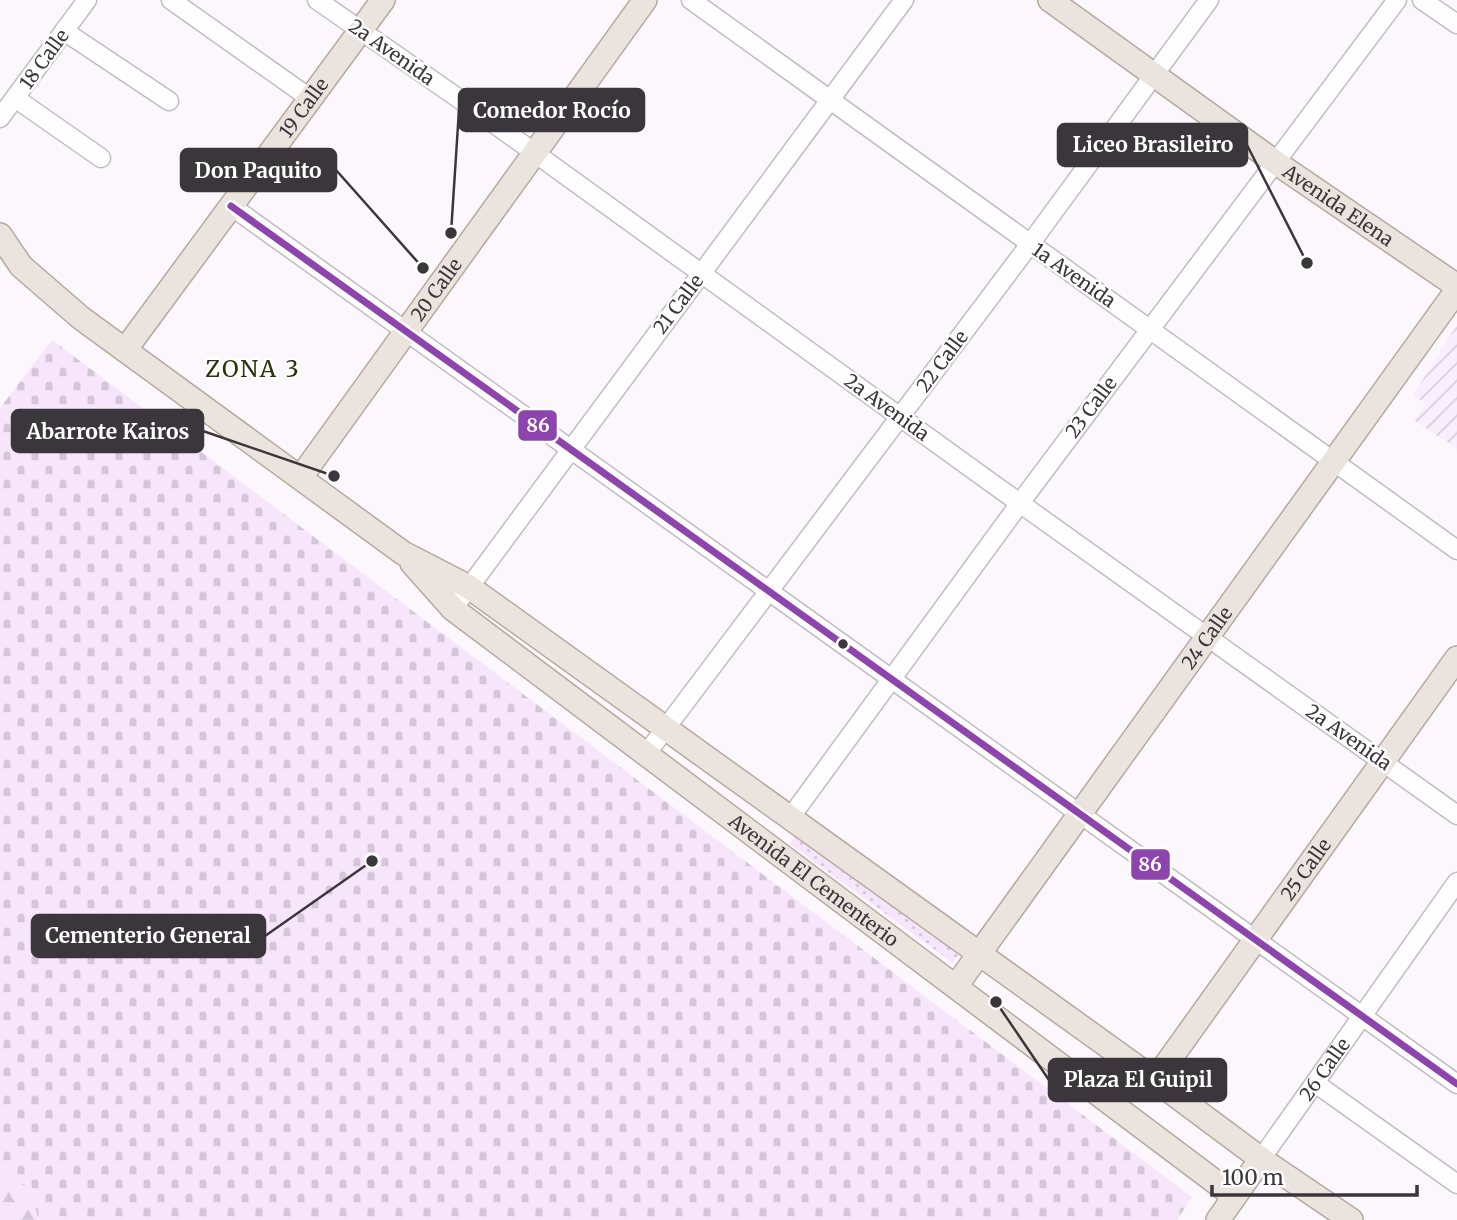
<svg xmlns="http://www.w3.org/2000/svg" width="1457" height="1220" viewBox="0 0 1457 1220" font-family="Merriweather,serif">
  <defs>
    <pattern id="industrial-furrows" width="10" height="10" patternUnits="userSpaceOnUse" patternTransform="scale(1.75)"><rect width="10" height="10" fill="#f9eefd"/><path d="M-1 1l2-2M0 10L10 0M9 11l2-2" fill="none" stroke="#d6cdda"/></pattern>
    <pattern id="forest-firs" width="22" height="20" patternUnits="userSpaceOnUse" patternTransform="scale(1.75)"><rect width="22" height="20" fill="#f7e5fc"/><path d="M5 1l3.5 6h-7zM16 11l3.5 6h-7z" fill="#d5c5d9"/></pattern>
    <pattern id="cemetery-stones" width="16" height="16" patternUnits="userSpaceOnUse" patternTransform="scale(1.75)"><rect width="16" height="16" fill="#f7e5fc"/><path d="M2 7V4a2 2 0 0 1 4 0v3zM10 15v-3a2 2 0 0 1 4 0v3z" fill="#d5c5d9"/></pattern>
    <pattern id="park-dots" width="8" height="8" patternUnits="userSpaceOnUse" patternTransform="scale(1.75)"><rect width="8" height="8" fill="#f7e5fc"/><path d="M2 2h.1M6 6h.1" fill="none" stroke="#d5c5d9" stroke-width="1.8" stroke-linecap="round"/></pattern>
  </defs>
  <rect width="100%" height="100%" fill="#fbf7fc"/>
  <path fill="url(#industrial-furrows)" d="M1457,325V449L1414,420L1426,404L1413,395Z"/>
  <path fill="url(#forest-firs)" d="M0,1175L32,1187L38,1220H0Z"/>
  <path fill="url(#cemetery-stones)" d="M52,340L1192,1197L1177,1220H38L32,1187L0,1175V408Z"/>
  <path fill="url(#park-dots)" d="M799,831L962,950L953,963L790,844Z"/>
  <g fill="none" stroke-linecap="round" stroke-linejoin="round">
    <defs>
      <g id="minor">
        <path d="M171,0L311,99"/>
        <path d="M317,0L478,112L993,484L1457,815"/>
        <path d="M691,0L1457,550"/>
        <path d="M1422,0L1457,24"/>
        <path d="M64,31L169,101"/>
        <path d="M15,98L101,158"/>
        <path d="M0,118L87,0"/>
        <path d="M231,206L1457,1084"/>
        <path d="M453,609L904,0"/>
        <path d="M647,753L1030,244L1209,0"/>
        <path d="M790,818L1020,503L1397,0"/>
        <path d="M1315,1083L1457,1184"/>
        <path id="s1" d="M1261,1159L1457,882"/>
      </g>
      <g id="major">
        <path id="s2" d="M1050,0L1275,162L1457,286"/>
        <path d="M0,235L21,266L81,318L403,553L469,587L1155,1080L1261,1159L1351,1220"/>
        <path id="s3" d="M125,350L383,0"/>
        <path id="s4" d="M301,477L645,0"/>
        <path id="s5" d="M412,563L453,609L1234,1196"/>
        <path id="s6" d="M956,986L1457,290"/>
        <path id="s7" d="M1155,1080L1457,658"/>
        <path d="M1218,1220L1261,1159"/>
      </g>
    </defs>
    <use href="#minor" stroke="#c0bdc1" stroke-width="21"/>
    <use href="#major" stroke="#b5a99e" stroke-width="26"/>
    <use href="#minor" stroke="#fefeff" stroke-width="18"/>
    <use href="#major" stroke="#ebe4de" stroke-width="23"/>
    <defs>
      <path id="bus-1" d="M231,206L1457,1084"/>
    </defs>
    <use href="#bus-1" stroke="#fff" stroke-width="12"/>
    <use href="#bus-1" stroke="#8e44ad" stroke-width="7"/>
  </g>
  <circle fill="#3b363c" stroke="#fff" stroke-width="2.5" cx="843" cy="644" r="6"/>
  <g text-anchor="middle" stroke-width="5" stroke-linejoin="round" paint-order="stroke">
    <g font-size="19" fill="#3b363c" stroke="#fff">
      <text transform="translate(392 52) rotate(35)" y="7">2a Avenida</text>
      <text transform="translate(44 59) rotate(-54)" y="7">18 Calle</text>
      <text dy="7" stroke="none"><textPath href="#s3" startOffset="301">19 Calle</textPath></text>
      <text dy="7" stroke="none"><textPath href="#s2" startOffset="354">Avenida Elena</textPath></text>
      <text transform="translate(1074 275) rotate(35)" y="7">1a Avenida</text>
      <text dy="7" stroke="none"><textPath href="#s4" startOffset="231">20 Calle</textPath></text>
      <text transform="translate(678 304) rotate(-53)" y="7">21 Calle</text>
      <text transform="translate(942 361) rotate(-53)" y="7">22 Calle</text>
      <text transform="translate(887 407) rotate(36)" y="7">2a Avenida</text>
      <text transform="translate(1091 407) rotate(-53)" y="7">23 Calle</text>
      <text dy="7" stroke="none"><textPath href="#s6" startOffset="429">24 Calle</textPath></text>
      <text transform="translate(1349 737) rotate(35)" y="7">2a Avenida</text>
      <text dy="7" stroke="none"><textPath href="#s7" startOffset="259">25 Calle</textPath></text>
      <text dy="7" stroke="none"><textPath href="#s5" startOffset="513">Avenida El Cementerio</textPath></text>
      <text dy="7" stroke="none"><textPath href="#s1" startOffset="110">26 Calle</textPath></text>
    </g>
    <g font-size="23" letter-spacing="2" fill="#2f330a" stroke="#fff">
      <text x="253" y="377">ZONA 3</text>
    </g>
  </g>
  <path fill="none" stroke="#3b363c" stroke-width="2.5" d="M451 233L459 110M1307 263L1247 145M423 268L336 170M334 476L203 431M372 861L265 936M996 1002L1049 1080"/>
  <g fill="#3b363c" stroke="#fff" stroke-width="2.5">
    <circle cx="451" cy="233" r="7"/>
    <circle cx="1307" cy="263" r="7"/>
    <circle cx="423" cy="268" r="7"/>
    <circle cx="334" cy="476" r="7"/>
    <circle cx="372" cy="861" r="7"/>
    <circle cx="996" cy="1002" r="7"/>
  </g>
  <g fill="#3b363c" stroke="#3b363c" stroke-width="2.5">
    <rect x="459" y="89" width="185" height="42" rx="7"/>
    <rect x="1058" y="124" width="189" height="42" rx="7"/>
    <rect x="181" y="149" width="155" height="42" rx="7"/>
    <rect x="12" y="410" width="191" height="42" rx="7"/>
    <rect x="32" y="915" width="233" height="42" rx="7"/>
    <rect x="1049" y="1059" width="177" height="42" rx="7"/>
  </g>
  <g font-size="21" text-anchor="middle" font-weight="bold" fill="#fff">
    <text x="552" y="118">Comedor Rocío</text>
    <text x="1153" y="152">Liceo Brasileiro</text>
    <text x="258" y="178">Don Paquito</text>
    <text x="108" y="439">Abarrote Kairos</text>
    <text x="148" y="943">Cementerio General</text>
    <text x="1138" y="1087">Plaza El Guipil</text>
  </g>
  <g stroke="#fff" stroke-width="2.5">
    <rect x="517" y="409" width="41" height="33" rx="7" fill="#8e44ad"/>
    <rect x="1130" y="848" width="41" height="33" rx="7" fill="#8e44ad"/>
  </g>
  <g font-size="19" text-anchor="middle" font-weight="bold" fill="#fff">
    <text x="538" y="432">86</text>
    <text x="1150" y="871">86</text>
  </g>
  <path d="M1212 1185v10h205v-10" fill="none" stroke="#3b363c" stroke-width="3.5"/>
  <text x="1222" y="1185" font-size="21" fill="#3b363c" stroke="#ffffff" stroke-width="5" paint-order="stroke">100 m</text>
</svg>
